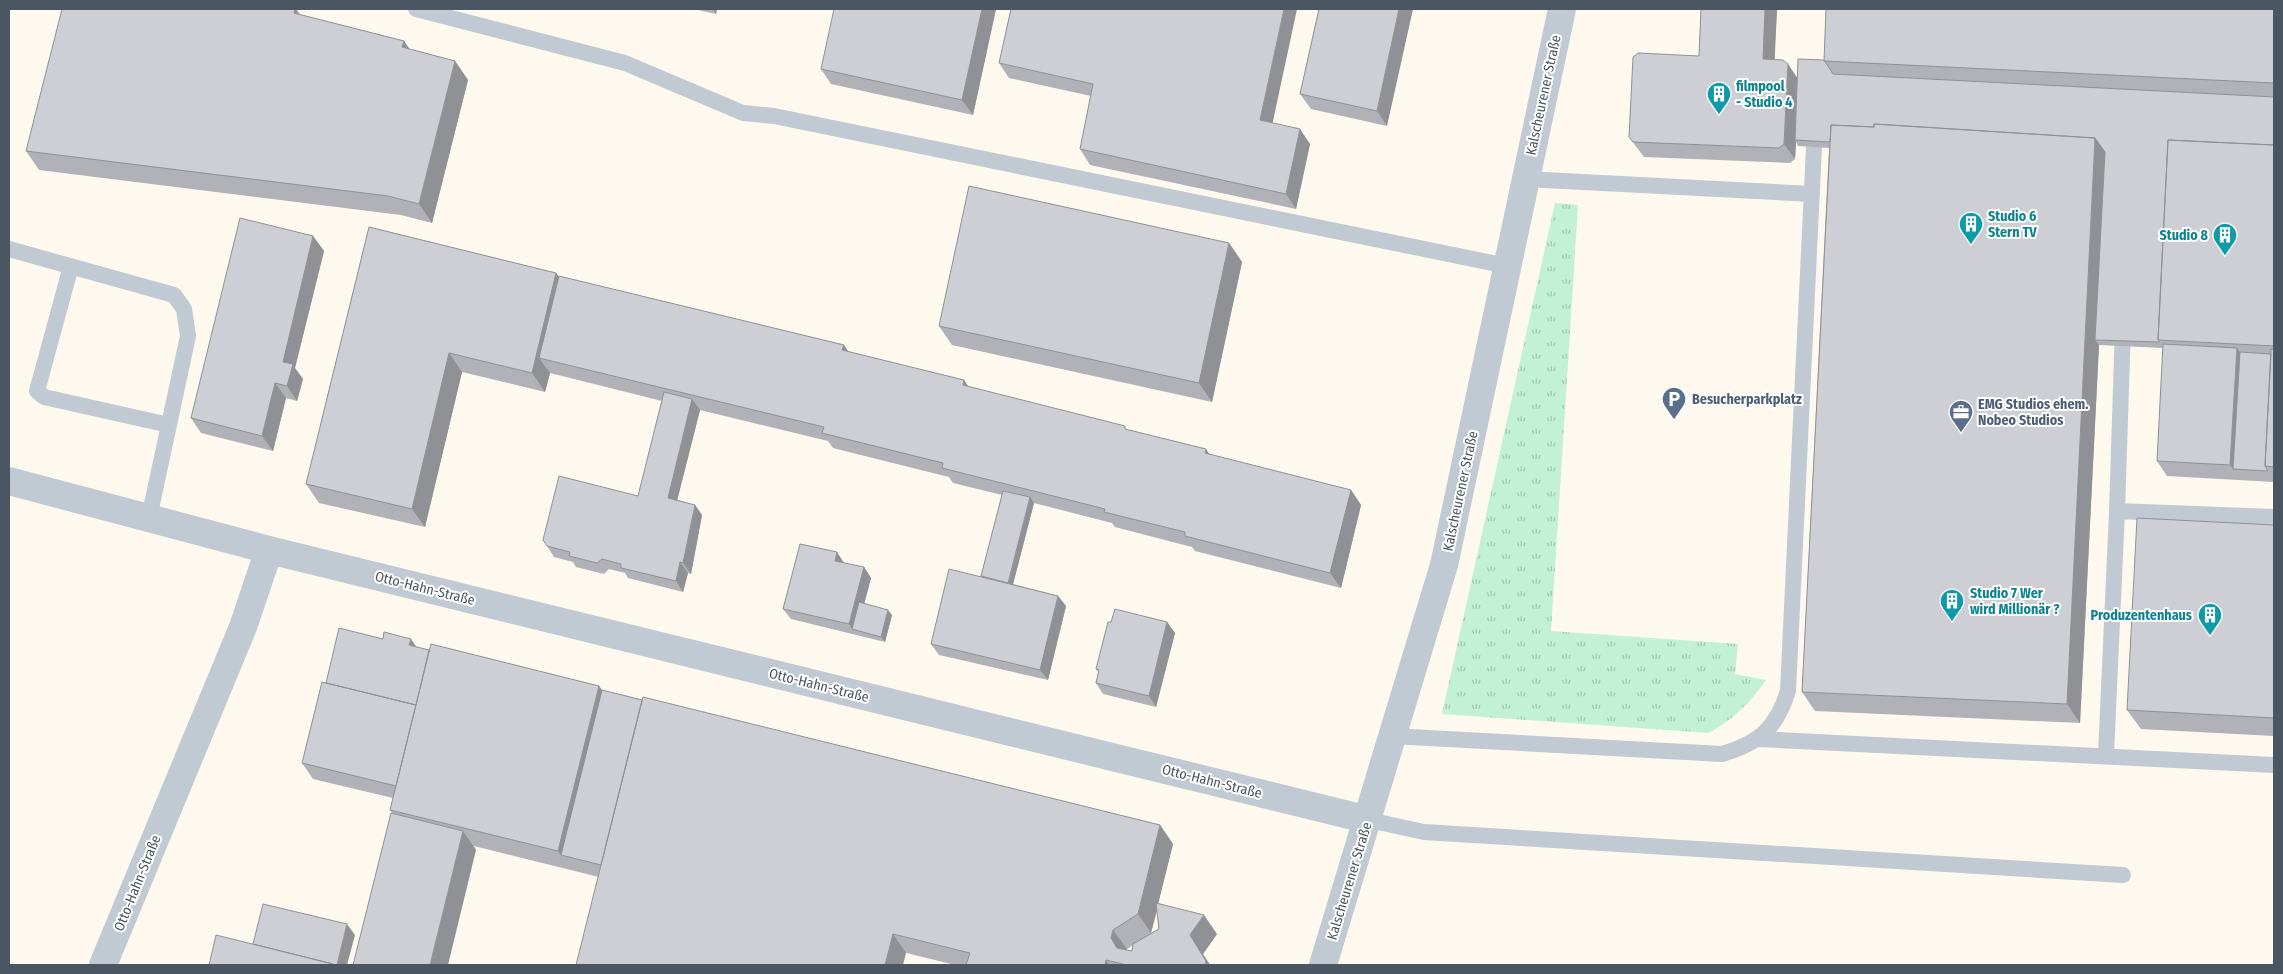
<svg xmlns="http://www.w3.org/2000/svg" width="2283" height="974" viewBox="0 0 2283 974" font-family="'Fira Sans Condensed',sans-serif">
  <defs>
    <pattern id="grass-tufts" width="24" height="20" patternUnits="userSpaceOnUse" patternTransform="scale(1.25)"><rect width="24" height="20" fill="#c3f1d5"/><path d="M3 7l-1-3M5 7V3M7 7l1-3M15 17l-1-3M17 17v-4M19 17l1-3" fill="none" stroke="#a0c6b0"/></pattern>
  </defs>
  <rect width="100%" height="100%" fill="#f5f3f3"/>
  <path fill="#fdf9ef" d="M9,9H2274V965H9Z"/>
  <path fill="url(#grass-tufts)" d="M1555,203L1578,205L1551,631L1738,644L1735,674L1766,680C1750,703 1733,720 1708,733L1442,714Z"/>
  <g fill="none" stroke-linecap="round" stroke-linejoin="round">
    <path stroke="#c1cad2" stroke-width="16" d="M416,9L625,63L743,113L774,116L1507,266
      M1525,179L1812,194
      M9,249L174,295L184,309L188,336L149,518
      M71,266L37,391L44,397L169,425
      M2117,511L2123,326
      M1391,736L1722,754C1759,743 1776,729 1788,691L1815,126
      M1758,739L2274,765
      M2106,755L2117,511L2274,517
      M1369,820L1424,832L2123,875"/>
    <path stroke="#c1cad2" stroke-width="28" d="M9,481L269,550L1369,820
      M103,965L243,627L269,550
      M1323,965L1444,565L1562,9"/>
  </g>
  <path fill="#b0b2b7" fill-rule="evenodd" d="M694,9H717L716,14Z
    M996,9L973,115L831,84L821,69Z
    M1319,9L1387,126L1311,109L1300,94Z
    M1701,9H1777L1774,59L1798,78L1824,60L2274,9V482L2167,476L2157,461L2163,348L2099,345L2080,723L1815,711L1802,692L1829,148L1798,146L1796,142L1795,159L1790,163L1644,157L1629,137L1699,56Z
    M301,15L404,41L409,49L455,61L468,80L432,223L401,215L39,170L26,151Z
    M999,63L1273,123L1310,144L1296,209L1090,165L1080,149L1091,96L1009,78Z
    M369,227L556,273L559,277L844,345L848,352L964,380L968,387L1128,430L1210,455L1351,490L1361,505L1341,588L1195,551L1192,547L1115,527L1112,523L1034,503L1013,584L1058,596L1066,606L1048,680L939,655L931,644L981,576L1002,495L953,483L949,477L833,448L828,441L700,410L677,500L695,505L702,515L691,574L688,573L683,592L628,578L625,573L609,569L604,574L576,567L573,562L554,557L547,546L638,496L662,401L550,373L545,392L462,372L425,527L319,503L306,484Z
    M313,236L324,251L295,368L303,379L297,401L286,398L273,451L201,433L191,418Z
    M1229,243L1242,262L1212,402L952,345L939,326Z
    M2274,525V736L2141,729L2127,710Z
    M844,563L864,567L871,578L864,604L892,615L885,642L791,619L783,609Z
    M1111,622H1167L1175,633L1156,707L1103,694L1096,683L1099,673L1096,669Z
    M416,647L599,686L602,690L1160,825L1173,844L1158,903L1217,934L1203,954L1210,965H955L474,846L476,850L393,814L390,810L393,798L313,779L302,763L326,683ZM1157,911L1159,929L1151,933ZM1133,945L1132,951L1126,950L1127,949Z"/>
  <path fill="#909195" d="M295,9H296L308,26L294,13Z
    M713,9H717L716,14Z
    M982,9H996L973,115L962,100Z
    M1284,9H1297L1270,135L1260,120Z
    M1399,9H1413L1387,126L1377,111Z
    M1765,9H1777L1774,74L1763,59Z
    M404,41L417,60L402,47Z
    M455,61L468,80L432,223L419,204Z
    M1788,64L1798,79L1795,140L1796,142L1795,159L1784,144Z
    M1300,129L1310,144L1296,209L1286,194Z
    M2095,138L2109,157L2095,340L2099,345L2080,723L2067,704Z
    M313,236L324,251L295,368L303,379L297,401L287,386L283,362Z
    M1229,243L1242,262L1212,402L1199,383Z
    M556,273L570,292L539,358L550,373L545,392L532,373Z
    M844,345L854,360L842,350Z
    M2237,348L2247,363L2233,469L2230,465Z
    M449,353L462,372L425,527L412,509Z
    M964,380L974,395L963,385Z
    M275,383L286,398L273,451L262,436Z
    M692,399L700,410L675,509L668,498Z
    M1206,449L1216,464L1205,453Z
    M1351,490L1361,505L1341,588L1330,573Z
    M1030,497L1034,503L1011,592L1008,586Z
    M695,505L702,515L691,574L683,563Z
    M837,552L844,563L835,561Z
    M680,562L688,573L683,592L676,581Z
    M864,567L871,578L857,631L852,629L849,624Z
    M1058,596L1066,606L1048,680L1040,670Z
    M888,610L892,615L885,642L881,637Z
    M1167,622L1175,633L1156,707L1149,696Z
    M411,639L418,649L409,645Z
    M599,686L612,705L561,855L558,851Z
    M1160,825L1173,844L1151,933L1138,914Z
    M463,831L476,850L448,965H430Z
    M1204,915L1217,934L1203,954L1210,965H1205L1190,935Z
    M347,924L355,935L347,965H337Z
    M1113,930L1127,949L1125,957L1117,948L1111,938Z
    M893,934L906,953L903,965H885Z
    M1106,960L1109,965H1105Z"/>
  <path fill="#cdcfd5" stroke="#909195" d="M62,9H295L294,13L404,41L402,47L455,61L419,204L388,196L26,151Z
    M834,9H982L962,100L821,69Z
    M1011,9H1284L1260,120L1300,129L1286,194L1080,149L1093,84L999,63Z
    M1319,9H1399L1377,111L1300,94Z
    M1701,9H1765L1763,59L1783,60L1788,64L1784,144L1779,148L1633,142L1629,137L1633,57L1638,53L1699,56Z
    M1826,9H2274V83L1824,61Z
    M1798,59L1824,60L1833,74L2274,97V145L2168,140L2158,340L2159,342L2095,340L2105,152L2095,138L1874,124V127L1831,125L1830,142L1795,140Z
    M1874,124L2095,138L2067,704L1802,692L1831,125L1874,127Z
    M2168,140L2274,145V346L2158,340Z
    M969,186L1229,243L1199,383L939,326Z
    M240,218L313,236L283,362L293,364L287,386L275,383L262,436L191,418Z
    M369,227L556,273L532,373L449,353L412,509L306,484Z
    M559,276L844,345L842,350L964,380L963,385L1125,426V429L1206,449L1205,453L1351,490L1330,573L1185,536V532L1104,512L1105,509L942,468L943,463L822,433L824,427L539,358Z
    M2163,344L2237,348L2230,465L2157,461Z
    M2271,349L2274,350V467L2265,466Z
    M2240,352L2271,354L2265,466L2268,471L2233,469Z
    M664,392L692,399L668,498L695,505L683,563L680,562L676,581L621,568V564L602,559L597,563L569,556L570,552L547,546L543,540L559,476L638,496Z
    M1003,491L1030,497L1008,583L981,576Z
    M2137,518L2274,525V718L2127,710Z
    M800,544L837,552L835,561L864,567L849,624L783,609Z
    M949,569L1058,596L1040,670L931,644Z
    M859,602L888,610L881,637L852,629Z
    M1115,609L1167,622L1149,696L1096,683L1099,670L1096,669L1108,622H1111Z
    M339,628L383,639L384,632L411,639L409,645L429,650L416,705L326,683Z
    M431,644L599,686L558,851L390,810Z
    M322,682L416,705L396,786L302,763Z
    M602,690L642,700L601,865L561,855Z
    M643,697L1160,825L1138,914L1113,930L1111,938L1117,948L1132,951L1133,944L1159,929L1156,903L1204,915L1190,935L1206,961L1205,965H1127L1106,960L1105,965H966L970,953L893,934L885,965H576Z
    M391,813L463,831L430,965H353Z
    M263,904L347,924L337,965H334L333,964L253,944Z
    M216,935L333,964V965H209Z"/>
  <defs>
    <symbol id="building-pin" viewBox="-11 -11 22 30"><path d="M0 17L-7.5 6A9.5 9.5 0 1 1 7.5 6Z" fill="#0f9aa8" stroke="#fff"/><path d="M-4-6H4V6H1V3H-1V6H-4ZM-2.5-4.3h1.7v1.8h-1.7ZM.8-4.3h1.7v1.8H.8ZM-2.5-1h1.7V.8h-1.7ZM.8-1h1.7V.8H.8Z" fill="#fff"/></symbol>
    <symbol id="parking-pin" viewBox="-11 -11 22 30"><path d="M0 17L-7.5 6A9.5 9.5 0 1 1 7.5 6Z" fill="#5c6f8a" stroke="#fff"/><path d="M-3.5-5.5H1a3.5 3.5 0 0 1 0 7H-1V5.5H-3.5ZM-1-3.4V-.6H.8a1.4 1.4 0 0 0 0-2.8Z" fill="#fff"/></symbol>
    <symbol id="office-pin" viewBox="-11 -11 22 30"><path d="M0 17L-7.5 6A9.5 9.5 0 1 1 7.5 6Z" fill="#5c6f8a" stroke="#fff"/><path d="M-6-3h4V-5.5h4V-3h4V5H-6ZM-1-4.5V-3h2v-1.5ZM-6 0V1H6V0Z" fill="#fff"/></symbol>
  </defs>
  <g fill-rule="evenodd">
    <use href="#building-pin" x="1705" y="80" width="28" height="38"/>
    <use href="#building-pin" x="1957" y="210" width="28" height="38"/>
    <use href="#building-pin" x="2211" y="221" width="28" height="38"/>
    <use href="#parking-pin" x="1660" y="385" width="28" height="38"/>
    <use href="#office-pin" x="1947" y="398" width="28" height="38"/>
    <use href="#building-pin" x="1938" y="587" width="28" height="38"/>
    <use href="#building-pin" x="2196" y="601" width="28" height="38"/>
  </g>
  <g text-anchor="middle" stroke-width="4" stroke-linejoin="round" paint-order="stroke">
    <g font-size="14" font-weight="bold" fill="#0d838f" stroke="#fff" text-anchor="start">
      <text x="1736" y="91">filmpool<tspan x="1736" dy="16">- Studio 4</tspan></text>
      <text x="1988" y="221">Studio 6<tspan x="1988" dy="16">Stern TV</tspan></text>
      <text x="2208" y="240" text-anchor="end">Studio 8</text>
      <text x="1970" y="598">Studio 7 Wer<tspan x="1970" dy="16">wird Millionär ?</tspan></text>
      <text x="2192" y="620" text-anchor="end">Produzentenhaus</text>
    </g>
    <g font-size="14" fill="#4a5661" stroke="#fff">
      <text transform="translate(1543 95) rotate(-78)" y="5">Kalscheurener Straße</text>
      <text transform="translate(1460 491) rotate(-78)" y="5">Kalscheurener Straße</text>
      <text transform="translate(425 588) rotate(14)" y="5">Otto-Hahn-Straße</text>
      <text transform="translate(819 685) rotate(14)" y="5">Otto-Hahn-Straße</text>
      <text transform="translate(1212 781) rotate(14)" y="5">Otto-Hahn-Straße</text>
      <text transform="translate(1349 881) rotate(-73)" y="5">Kalscheurener Straße</text>
      <text transform="translate(137 883) rotate(-68)" y="5">Otto-Hahn-Straße</text>
    </g>
    <g font-size="14" font-weight="bold" fill="#4e5e75" stroke="#fff" text-anchor="start">
      <text x="1692" y="404">Besucherparkplatz</text>
      <text x="1978" y="409">EMG Studios ehem.<tspan x="1978" dy="16">Nobeo Studios</tspan></text>
    </g>
  </g>
  <rect width="2283" height="974" fill="none" stroke="#4a5661" stroke-width="20"/>
</svg>
